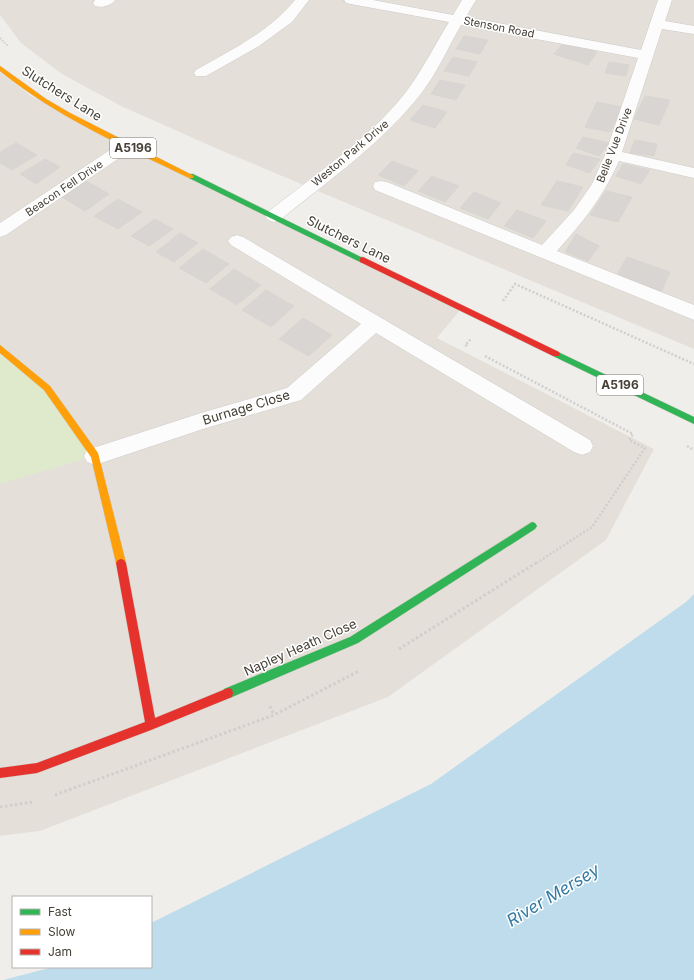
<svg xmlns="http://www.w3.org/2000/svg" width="694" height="980" viewBox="0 0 694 980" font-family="Inter,sans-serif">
  <rect width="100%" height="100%" fill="#f0eeeb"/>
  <path fill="#e4e0d9" d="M0,0H694V349L220,150L121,106L62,74L21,43L0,15Z
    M0,72L31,96L461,309L437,338L654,449L606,540L388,697L40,831L0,836Z"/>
  <path fill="#dfe9cc" d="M0,349L46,388L94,456L0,484Z"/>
  <path fill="#bedcec" d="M694,594V980H3L53,967H151V923L431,784L686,602Z"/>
  <path fill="#d8d5d2" stroke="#d9d5d1" d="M464,36L488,40L480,54L456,49Z
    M563,43L597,52L588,65L554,54Z
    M453,57L477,62L469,76L444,71Z
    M609,62L629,65L626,76L605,73Z
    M440,80L465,85L456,100L431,94Z
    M645,96L670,100L659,125L634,119Z
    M597,102L622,107L610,132L585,127Z
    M423,105L447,112L435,128L410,120Z
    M583,137L609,143L599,156L576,148Z
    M635,140L657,144L654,156L630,153Z
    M16,143L37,155L12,170L0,163V152Z
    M573,153L600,159L590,173L566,165Z
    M45,159L60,167L36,184L20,174Z
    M392,161L418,171L404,186L378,175Z
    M623,164L650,170L641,184L616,176Z
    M432,176L459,186L445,202L418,191Z
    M86,181L109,194L85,211L62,197Z
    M557,181L583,187L568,211L541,205Z
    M606,191L632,197L618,222L590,215Z
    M474,192L501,203L488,219L460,208Z
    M118,199L142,212L118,229L94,216Z
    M517,210L546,221L533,238L504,226Z
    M155,219L173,229L149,246L131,236Z
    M180,233L198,243L174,262L156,252Z
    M576,234L599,246L588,261L565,252Z
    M203,249L229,264L206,283L179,268Z
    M627,257L670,272L661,292L617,275Z
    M234,269L261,285L237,305L210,289Z
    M266,290L294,306L271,327L242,310Z
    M303,318L332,335L309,356L279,339Z"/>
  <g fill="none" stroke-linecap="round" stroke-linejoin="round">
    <defs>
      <path id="street" d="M95,0H115C111,6 102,8 95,6L93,3Z
        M295,0H309L292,22L259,46L206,76H196L194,73L196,70C231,50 269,32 295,0Z
        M344,0H373L453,15L462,0H476L466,17L641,50L658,0H672L665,21L694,26V34L662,29L622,152L694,168V178L619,161C603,197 583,222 557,251L694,305V320L375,190L373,186L375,182L381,181L387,182L542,245L574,210L592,184L605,155L638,58L461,25C449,46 438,71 423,91C384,142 329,180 280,220L274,222L268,220L265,216L268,212C314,175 378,133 411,85C425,65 436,43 449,22L351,4L346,3Z
        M128,140L134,142L136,145L134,148L6,235L0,237V223L122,142Z
        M237,235L243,237L590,440L593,446L590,452L582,455L574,452L376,333L301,400L203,429L95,465L87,462L84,456L87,450L201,413L287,388L361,324L231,245L228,241L231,237Z"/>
      <path id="fast" d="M189,174H193L367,260L363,263L360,262L189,178Z
        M556,351L694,417V424L553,356L552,354Z
        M532,522L535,523L537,526L535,529L358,643L232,697L228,698L224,697L223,693L224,689L350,637Z"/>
      <path id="slow" d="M0,66L46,99L70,113L194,176L193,178H189C123,146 57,117 0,71Z
        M0,345L50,386L98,453L126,563L124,566L121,567L118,566L116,563L91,457L44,390L0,353Z"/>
      <path id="jam" d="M363,257L559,352L560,354L559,356H553L360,262V258Z
        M121,559L124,560L126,563L155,718L228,688L232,689L233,693L232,697L151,730L37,773L0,778V768L37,763L145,722L116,563L118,560Z"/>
    </defs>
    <use href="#street" stroke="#cdcac7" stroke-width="1"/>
    <use href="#fast" stroke="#cfcbc2" stroke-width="1"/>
    <use href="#slow" stroke="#cfcbc2" stroke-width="1"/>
    <use href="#jam" stroke="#cfcbc2" stroke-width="1"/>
    <path stroke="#d1cecb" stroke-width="2" stroke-dasharray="1.5 1.5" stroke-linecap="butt" d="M0,38L8,46"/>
    <path stroke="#d1cecb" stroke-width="2.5" stroke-dasharray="2 2" stroke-linecap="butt" d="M503,301L515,284L694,364
      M467,346L465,345L471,339
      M485,356L633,434L629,440L645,448L592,527L535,564
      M687,446L694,450"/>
    <path stroke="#d1cecb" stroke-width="3" stroke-dasharray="2.5 2.5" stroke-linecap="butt" d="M399,649L536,563
      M270,706L274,715
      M55,795L274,715L359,671
      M0,807L33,802"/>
    <use href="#street" fill="#fdfcfc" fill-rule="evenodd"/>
    <use href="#fast" fill="#30b455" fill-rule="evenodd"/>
    <use href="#slow" fill="#ff9f0a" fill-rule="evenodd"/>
    <use href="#jam" fill="#e5322d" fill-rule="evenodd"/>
  </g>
  <g text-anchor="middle" stroke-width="3" stroke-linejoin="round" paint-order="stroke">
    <g font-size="11" fill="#464037" stroke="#fff">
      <text transform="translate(499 27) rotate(11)" y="4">Stenson Road</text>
      <text transform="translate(614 145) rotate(-69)" y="4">Belle Vue Drive</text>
      <text transform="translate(350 153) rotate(-40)" y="4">Weston Park Drive</text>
      <text transform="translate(64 188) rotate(-34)" y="4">Beacon Fell Drive</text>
    </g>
    <g fill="#fff" stroke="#7e7973" stroke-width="1">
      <rect x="110" y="138" width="46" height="20" rx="3"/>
      <rect x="597" y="375" width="46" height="20" rx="3"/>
    </g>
    <g font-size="12" font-weight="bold" fill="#464037">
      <text x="133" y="152">A5196</text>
      <text x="620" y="389">A5196</text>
    </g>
    <g font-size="13" fill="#464037" stroke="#fff">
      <text transform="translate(62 93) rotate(32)" y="5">Slutchers Lane</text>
      <text transform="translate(349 239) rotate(26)" y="5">Slutchers Lane</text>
      <text transform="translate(246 407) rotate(-17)" y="5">Burnage Close</text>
      <text transform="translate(300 647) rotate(-24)" y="5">Napley Heath Close</text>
    </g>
    <g font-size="17" font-style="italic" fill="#337ba5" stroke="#fff">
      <text transform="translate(553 895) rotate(-31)" y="6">River Mersey</text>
    </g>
  </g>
  <rect x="12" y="896" width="140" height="72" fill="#ffffff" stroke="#b5b3af"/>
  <rect x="20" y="909" width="20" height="6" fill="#30b455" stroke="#b5b3af"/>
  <text x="48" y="916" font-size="12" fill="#464037">Fast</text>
  <rect x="20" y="929" width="20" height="6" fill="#ff9f0a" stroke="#b5b3af"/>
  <text x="48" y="936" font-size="12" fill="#464037">Slow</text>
  <rect x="20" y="949" width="20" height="6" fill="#e5322d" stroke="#b5b3af"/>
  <text x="48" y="956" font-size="12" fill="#464037">Jam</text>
</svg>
